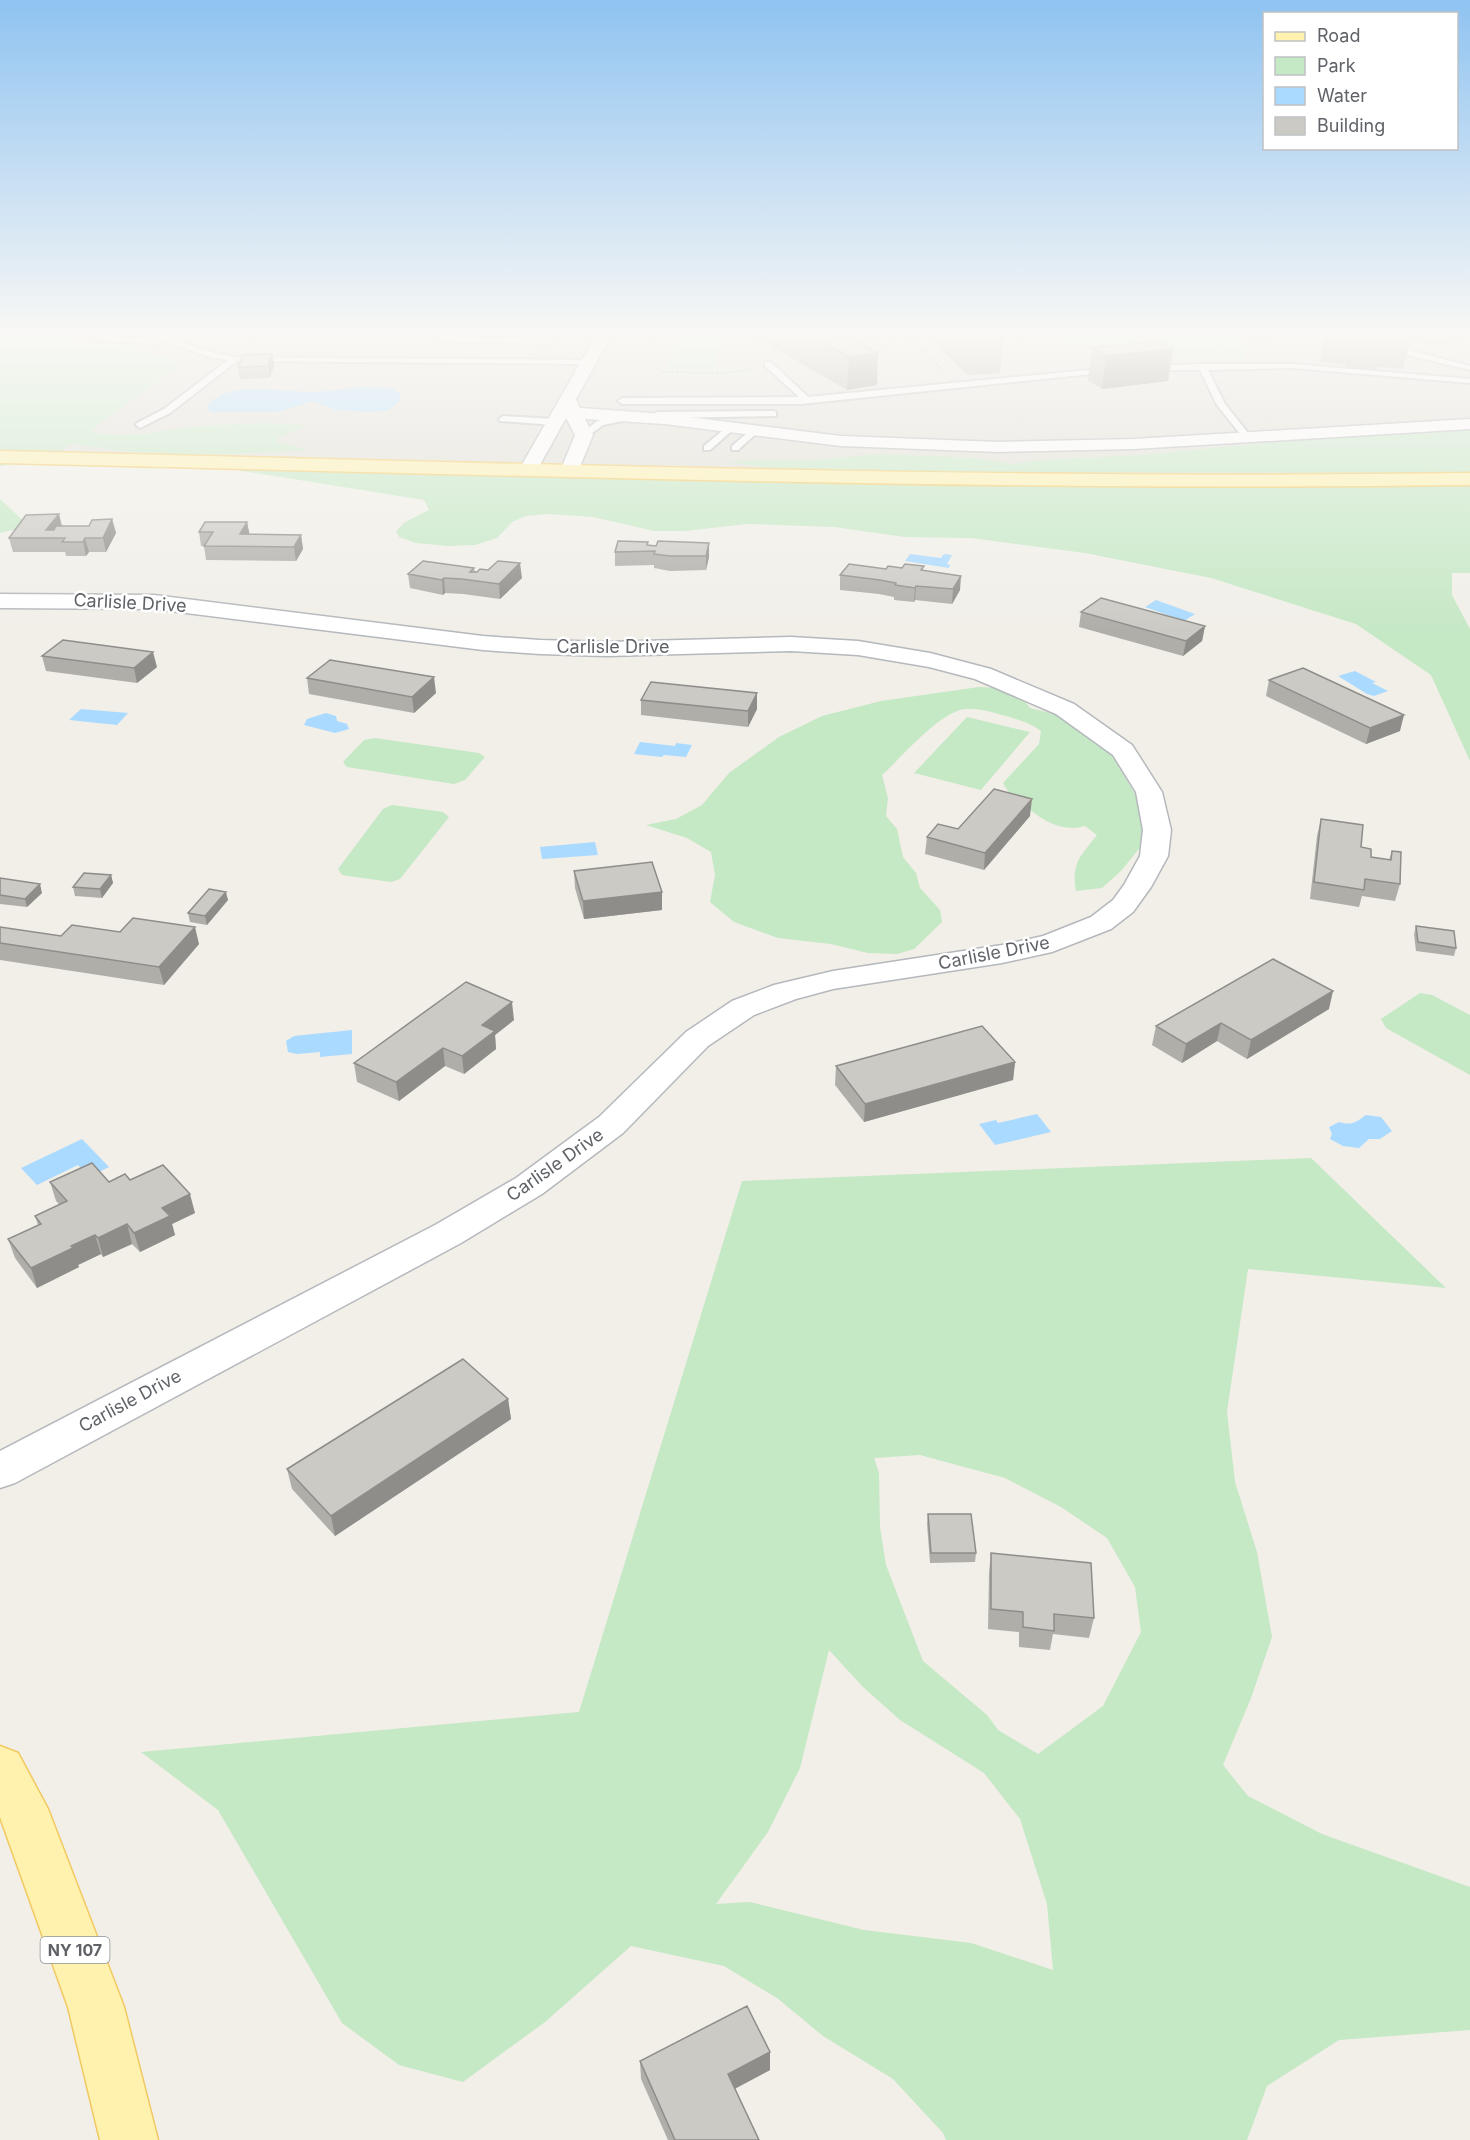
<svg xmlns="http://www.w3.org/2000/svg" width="1470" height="2140" viewBox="0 0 1470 2140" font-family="Inter,sans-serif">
  <rect width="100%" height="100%" fill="#f1efe8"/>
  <path fill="#e1ded6" d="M0,332H1470V479L1383,481L50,458L178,367Z"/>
  <path fill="#c5e8c5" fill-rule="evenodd" d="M0,332H67L74,336L76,342C101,345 163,346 178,367L95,427L93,431L97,433C128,439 163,430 194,427C232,423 270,422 309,425L277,438L278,442L308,450C229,455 150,459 72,443L50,458L0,466Z
    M1039,332H1222L1241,337L1246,347L1243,359C1205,358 1064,354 1039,332Z
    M680,335L723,336L712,370L667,369Z
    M1470,429V473L904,472C844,471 784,472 725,461L815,460L881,454L974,458L1014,464L1041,460L1140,455L1380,432Z
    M180,461L396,466L1470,479V573H1452V595L1470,629V761L1431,675L1356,624L1211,578L1085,553L971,538L905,537L834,527L747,524L685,531H654L593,517L549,514L526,516L512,522L497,538L475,545L448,546L416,543L399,537L396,531L405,522L429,510L424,500Z
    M0,499L29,526L0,533Z
    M979,687C997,687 1019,691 1030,708L1058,715L1085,732L1091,741L1111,754L1137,797L1142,827V845L1121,871L1102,888L1076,891C1071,862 1081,856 1097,835L1085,826C1060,833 1041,819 1023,804C1015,796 1008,794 1003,783L1039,744L1041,731C1029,722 1016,719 1002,715C992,712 976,708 965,709C939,712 901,758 882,775L888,798L886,816L897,829L903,857L916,873L920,888L940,910L942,922L914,949L897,954L868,953L831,944L778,938L734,922L710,902L715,875L711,852L687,838L646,825L676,819L702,805L729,773L779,737L822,716L881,701Z
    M967,717L1030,732L981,790L914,773Z
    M375,738L479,753L485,757L465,780L454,784L347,767L343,762L364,740Z
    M392,805L443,812L449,817L400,879L391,882L342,875L338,869L383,809Z
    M1420,993L1432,995L1470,1015V1075L1386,1028L1381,1019Z
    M1311,1158L1446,1288L1248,1269L1227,1412L1235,1482L1257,1552L1272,1637L1251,1698L1223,1765L1248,1796L1322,1834L1470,1887V2030L1339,2040L1267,2086L1247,2140H946L943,2133L893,2079L823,2036L777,1998L724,1966L631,1946L545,2022L463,2082L399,2065L342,2023L218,1810L141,1752L579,1712L742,1181ZM920,1455L1005,1478L1061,1507L1107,1538L1135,1587L1141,1632L1103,1706L1038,1754L998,1730L987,1715L923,1661L886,1565L880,1527L879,1473L874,1458ZM829,1650L863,1687L900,1720L984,1773L1020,1819L1047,1904L1053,1970L971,1943L864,1930L750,1902L716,1904L768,1832L800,1768Z"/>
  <path fill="#aadaff" d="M366,387L390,388L400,393L399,402L389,410L373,412L336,410L312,401L278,412H212L207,408C223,379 283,392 310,392C328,392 347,388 366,387Z
    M910,554L941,558L944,554L952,555L947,564L950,565L949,568L905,561Z
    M1156,600L1195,614L1184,621L1145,607Z
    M1355,671L1376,682L1372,683L1388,691L1374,696L1367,694L1338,676Z
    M81,709L128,713L117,725L69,720Z
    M326,713L336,716L337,721L347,724L349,729L335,733L304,725L307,719Z
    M640,742L675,746L676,743L692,745L686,757L664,755L662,757L634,754Z
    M595,842L598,855L542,859L540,847Z
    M352,1030V1054L320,1057V1052L297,1054L288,1052L286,1041L294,1036Z
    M1037,1114L1051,1132L995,1145L979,1124L996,1120L998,1123Z
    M1366,1115L1381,1117L1392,1131L1380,1139H1369L1359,1148L1343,1146L1330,1139L1332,1134L1329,1127L1339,1122C1352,1126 1356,1122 1366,1115Z
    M82,1139L109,1167L89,1177L78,1165L37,1185L21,1168Z"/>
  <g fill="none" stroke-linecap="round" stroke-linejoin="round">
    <defs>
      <path id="lane" d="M97,332H105L102,335L105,337L162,340L141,332H152L214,353L235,357L588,360L592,362L588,364L237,361L170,413L140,428L136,425L137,423L164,409L228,360L209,357L162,340V344H159L103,341L94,336Z
        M652,332H660L654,337L650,335Z
        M1346,332H1356L1397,347L1470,366V370L1391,351Z
        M443,337L551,340L555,342L551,344L440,341V337Z
        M765,362H771L808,397L1110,368L1114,370L1110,372L801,404H622L618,401L622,398L799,397L765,366Z
        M1202,364H1292L1470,379V383L1292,368L1208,370L1225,404L1252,438L1248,441L1245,440L1217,405L1200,370H1148L1144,368L1148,366Z
        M773,411L776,412V416L657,418L653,415L657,412Z
        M629,414L632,415V419L603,425L587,437L580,435L597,421Z
        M503,416L554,419L558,422L554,425L500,421L499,419Z
        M728,426L735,428L710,450H704V446Z
        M752,429L759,431L738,450H732V446Z"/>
      <path id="street" d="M598,332H613L576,399L580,408L665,414L841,436L999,442L1134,439L1470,419V429L1134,449L999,452L841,446L665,424L585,419L593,435L579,469L577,473H563L561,469L575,435L566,418L536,472H522L520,468Z
        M0,594L154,595L483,636L540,640L607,642L791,637L858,641L930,653L991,669L1074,704L1132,745L1162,792L1171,830L1168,856L1151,887L1133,912L1111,929L1052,952L1002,963L833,989L796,999L754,1015L708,1046L623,1133L542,1194L461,1243L15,1483L0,1488V1451L435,1225L516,1178L599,1117L686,1032L732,1001L774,985L833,971L1002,945L1043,936L1091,917L1113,900L1124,885L1140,856L1143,830L1136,792L1113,755L1056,714L975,679L929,667L858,655L791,651L607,656L540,654L483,650L154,609L0,608Z"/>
      <path id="primary" d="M0,451C490,462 980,480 1470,473V485C980,492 490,474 0,463Z
        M0,1746L18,1753L48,1809L124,2007L158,2140H100L68,2007L0,1817Z"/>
    </defs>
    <use href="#lane" stroke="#b5b8bc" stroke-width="4"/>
    <use href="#street" stroke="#b5b8bc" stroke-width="3"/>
    <use href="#primary" stroke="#f2c960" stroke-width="3"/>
    <path stroke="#9cc7a9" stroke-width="2" stroke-dasharray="3 1.5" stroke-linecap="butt" d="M752,332L755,335L753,350
      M899,332L907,334L941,369
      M1214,332L1219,349
      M1298,332L1321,337L1329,335
      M849,338H871L893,332
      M754,340L775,338
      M874,354L895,340V332
      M875,355L925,352
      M662,372L727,373L752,369"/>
    <use href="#lane" fill="#fff" fill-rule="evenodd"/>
    <use href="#street" fill="#fff" fill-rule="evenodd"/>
    <use href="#primary" fill="#fff2af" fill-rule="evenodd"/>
  </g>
  <path fill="#afaea9" d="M771,332H839L877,385L847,390L771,346Z
    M927,332H994L1003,340L1000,373L968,375L938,347L939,344Z
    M1242,332H1285L1284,336L1264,334L1262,338L1241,336Z
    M1326,332H1468L1466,339L1451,338L1449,345L1418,343V335L1411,334L1403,369L1378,367L1377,370L1345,368L1346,364L1320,362Z
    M1092,348L1173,349L1168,381L1102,389L1088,380Z
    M274,365L270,378L240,379L238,367Z
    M59,514L62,526H89L112,519L116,533L106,552H89L86,556H66L65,552H13L9,538Z
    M247,522L249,534L301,535L303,549L296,561L206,560L204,546H201L199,532Z
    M658,541L709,557L706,570L670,571L654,568V565L615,566V552L648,542V546H656Z
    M474,568L475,572L522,578L500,599L463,594L445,593L443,595L410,588L408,574Z
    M886,569L923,570L960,590L952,604L915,600L914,602L894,600V597L879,594L840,590V575Z
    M1081,612L1205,626L1202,641L1183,656L1079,627Z
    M42,656L157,667L137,683L46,671Z
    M307,678L436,693L414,713L309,694Z
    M1269,680L1400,731L1366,744L1266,696Z
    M757,693V709L748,727L641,715V700Z
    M1030,816L984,870L925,854L927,837Z
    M1321,819L1361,847L1371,857L1389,860L1392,851L1400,884L1395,901L1362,896L1359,907L1310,899L1317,836Z
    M574,871L662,892V910L584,919L575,888Z
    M111,875L113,883L102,898L75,896L73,887Z
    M0,878L42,893L27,907L0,904Z
    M228,900L207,925L190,922L188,913Z
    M1416,926L1456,948L1454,956L1416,951L1414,934Z
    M0,943L199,944L164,985L0,960Z
    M1329,1009L1247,1059L1217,1041L1182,1063L1152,1045L1156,1026Z
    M514,1020L495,1035L496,1049L464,1074L445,1066L399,1101L357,1082L354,1063Z
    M1015,1062L1013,1080L864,1122L835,1085L836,1066Z
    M130,1180L195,1213L172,1224L175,1235L140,1252L132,1244L103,1257L101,1254L78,1265L79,1267L37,1288L15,1258L8,1239L38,1225L35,1216L59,1204L56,1201L50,1182H109Z
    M508,1399L511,1419L335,1536L292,1489L287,1469Z
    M928,1514L976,1553L975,1562L930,1563L927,1524Z
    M991,1553L1094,1618L1089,1638L1053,1634L1050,1650L1019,1647V1632L988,1629L989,1573Z
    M770,2052V2070L735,2089L759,2140H668L641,2079L640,2061Z"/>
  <path fill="#8f8d8a" d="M1173,349L1168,381L1102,389L1106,356Z
    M878,353L877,385L847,390L849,357Z
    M272,354L274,365L270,378L268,366Z
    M59,514L62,528L54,538L46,530Z
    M112,519L116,533L106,552L103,538Z
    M247,522L250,536L240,534Z
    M301,535L303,549L296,561L294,547Z
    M85,538L89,552L86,556L83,542Z
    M709,543V557L706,570V556Z
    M520,563L522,578L500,599L499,584Z
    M961,576L960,590L952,604L953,589Z
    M444,578L445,593L443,595L442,580Z
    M916,586L915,600L914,602L915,588Z
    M1205,626L1202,641L1183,656L1186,641Z
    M153,652L157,667L137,683L134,668Z
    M434,677L436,693L414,713L412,697Z
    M757,693V709L748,727V711Z
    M1404,715L1400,731L1366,744L1370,728Z
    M1032,799L1030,816L984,870L985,853Z
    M111,875L113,883L102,898L100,889Z
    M40,884L42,893L27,907L25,899Z
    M226,892L228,900L207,925L205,916Z
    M662,892V910L584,919L583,901Z
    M195,927L199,944L164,985L159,967Z
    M1333,991L1329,1009L1247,1059L1251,1040Z
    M512,1002L514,1020L495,1035L496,1049L464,1074L462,1056L482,1025Z
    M1221,1023L1217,1041L1182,1063L1186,1044Z
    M443,1048L445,1066L399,1101L396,1082Z
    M1015,1062L1013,1080L864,1122L865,1104Z
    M190,1194L195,1213L172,1224L175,1235L140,1252L134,1233L162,1208Z
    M127,1224L132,1244L103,1257L98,1238Z
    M95,1235L101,1254L78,1265L79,1267L37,1288L31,1268L71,1246Z
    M508,1399L511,1419L335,1536L331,1516Z
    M770,2052V2070L728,2092V2074Z"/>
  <path fill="#cccac5" stroke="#8f8d8a" stroke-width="1.5" d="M803,332H839L878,353L849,357Z
    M959,332H994L1003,340L971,342Z
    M1346,332H1411L1410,337L1385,335L1384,338L1352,335L1353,332Z
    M1158,341L1173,349L1106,356L1092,348Z
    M272,354L268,366L238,367L243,355Z
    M59,514L46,530H54L56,526H89L92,520L112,519L103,538H85L83,542H62L65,538H9L26,515Z
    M205,522H247L240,534L301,535L294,547L204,546L213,532H199Z
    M618,541L648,542L647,545L656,546L658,541L709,543L706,556H670L654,554L655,551L615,552Z
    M423,561L474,568L470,572H477L480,569L488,570L498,561L520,563L499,584L462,579L444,578L442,580L408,574Z
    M849,564L886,569L888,566L902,568L905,564L924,566L921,570L961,576L953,589L916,586L915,588L895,585L896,583L880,580L840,575Z
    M1101,598L1205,626L1186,641L1081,612Z
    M63,640L153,652L134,668L42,656Z
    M330,660L434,677L412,697L307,678Z
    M1303,668L1404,715L1370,728L1269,680Z
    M651,682L757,693L748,711L641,700Z
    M994,789L1032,799L985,853L927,837L938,824L958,829Z
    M1321,819L1363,825L1361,847L1371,849V857L1391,860L1392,851L1401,852L1400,884L1365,879L1364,890L1314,882Z
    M652,862L662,892L583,901L574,871Z
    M84,873L111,875L100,889L73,887Z
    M0,878L40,884L25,899L0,895Z
    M209,889L226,892L205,916L188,913Z
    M133,918L195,927L159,967L0,943V927L61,936L72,925L120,932Z
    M1416,926L1454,931L1456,948L1418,942Z
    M1273,959L1333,991L1251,1040L1221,1023L1186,1044L1156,1026Z
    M466,982L512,1002L482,1025L495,1031L462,1056L443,1048L396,1082L354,1063Z
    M982,1026L1015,1062L865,1104L836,1066Z
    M92,1163L109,1182L125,1174L130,1180L163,1165L190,1194L162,1208L170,1216L134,1233L127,1224L98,1238L95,1235L71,1246L73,1248L31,1268L8,1239L41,1224L35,1216L67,1201L50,1182Z
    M463,1359L508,1399L331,1516L287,1469Z
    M928,1514H971L976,1553H931Z
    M991,1553L1091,1563L1094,1618L1054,1614V1631L1023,1627V1612L991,1609Z
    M747,2006L770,2052L728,2074L759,2140H675L640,2061Z"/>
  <linearGradient id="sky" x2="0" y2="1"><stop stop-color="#8fc3f1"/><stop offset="0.53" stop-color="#f9f8f5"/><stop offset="1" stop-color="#f9f8f5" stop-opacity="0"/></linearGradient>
  <rect width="1470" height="631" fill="url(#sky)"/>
  <g text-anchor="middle" stroke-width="5" stroke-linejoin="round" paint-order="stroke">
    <rect fill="#fff" stroke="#8f9295" stroke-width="1.5" x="40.5" y="1937" width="69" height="26" rx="4.5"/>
    <g font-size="16" font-weight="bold" fill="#5f6368">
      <text x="75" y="1956">NY 107</text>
    </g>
    <g font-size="18" fill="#5f6368" stroke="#fff">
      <text transform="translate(130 603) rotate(3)" y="6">Carlisle Drive</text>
      <text x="613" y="653">Carlisle Drive</text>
      <text transform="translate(994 953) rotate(-11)" y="6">Carlisle Drive</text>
      <text transform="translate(555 1165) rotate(-35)" y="6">Carlisle Drive</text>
      <text transform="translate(130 1401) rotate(-28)" y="6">Carlisle Drive</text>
    </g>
  </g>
  <rect x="1263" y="12" width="195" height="138" fill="#ffffff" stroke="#bfc1c3" stroke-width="1.5"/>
  <rect x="1275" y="32" width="30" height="9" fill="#fff2af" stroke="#bfc1c3" stroke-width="1.5"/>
  <text x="1317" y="42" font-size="18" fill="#5f6368">Road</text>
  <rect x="1275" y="57" width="30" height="18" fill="#c5e8c5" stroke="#bfc1c3" stroke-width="1.5"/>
  <text x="1317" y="72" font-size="18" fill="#5f6368">Park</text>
  <rect x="1275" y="87" width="30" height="18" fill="#aadaff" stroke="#bfc1c3" stroke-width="1.5"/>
  <text x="1317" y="102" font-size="18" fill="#5f6368">Water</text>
  <rect x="1275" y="117" width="30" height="18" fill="#cccac5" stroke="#bfc1c3" stroke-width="1.5"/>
  <text x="1317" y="132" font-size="18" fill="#5f6368">Building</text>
</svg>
